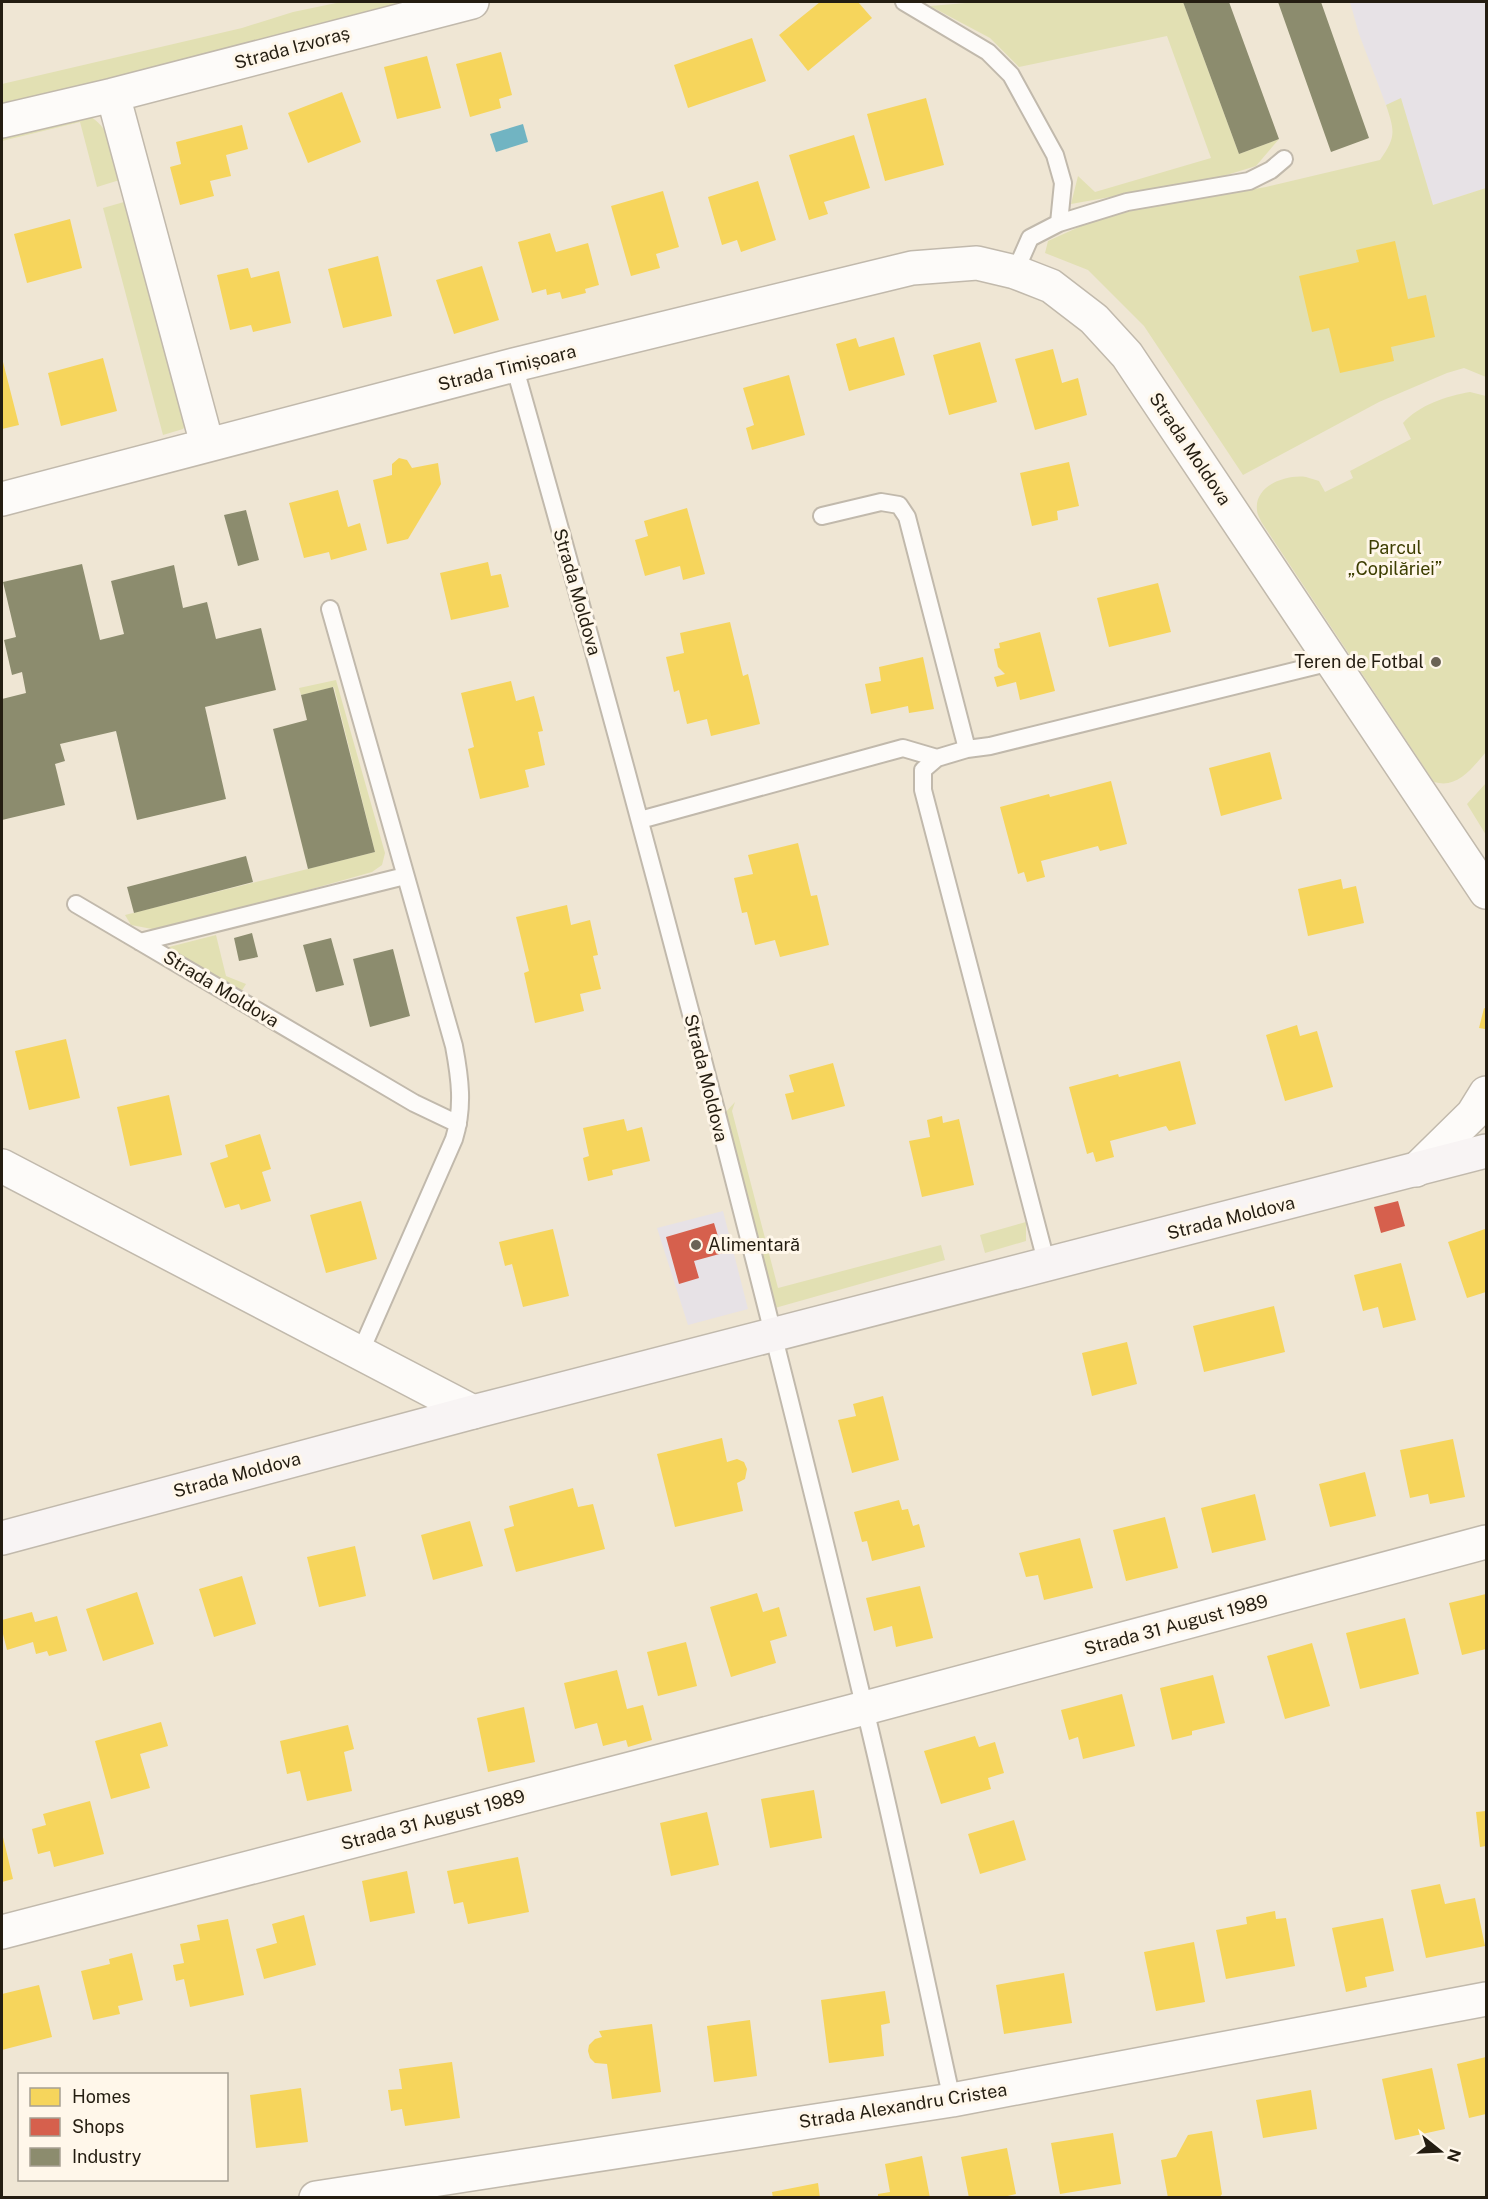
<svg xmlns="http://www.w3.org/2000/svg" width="1488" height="2199" viewBox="0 0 1488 2199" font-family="'Public Sans',sans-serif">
  <rect width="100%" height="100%" fill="#efe6d4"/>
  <path fill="#e7e2e6" d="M1350,2H1486V188L1433,205L1401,99L1386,105L1359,34Z
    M723,1211L748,1309L688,1325L657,1228Z"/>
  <path fill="#e2e0b3" d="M341,2H428L2,109V84L242,28L293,12Z
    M978,2H1183L1239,154L1279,139L1256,166L1217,178L1071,204L1078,176L1095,192L1211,158L1167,36L1019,67L990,38L930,6Z
    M1401,98L1433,205L1486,188V377L1464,368L1447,373L1379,402L1243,475L1144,326L1088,270L1045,253L1048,241L1090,222L1131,210L1266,187L1380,160C1396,137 1395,132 1386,105Z
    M90,116C112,131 117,155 126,178L97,187L80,122L2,141V128Z
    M131,200L187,423L183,429L163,435L103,208Z
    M1470,392L1486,396V752C1472,768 1458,789 1434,782L1262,523C1260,519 1257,514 1257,510C1254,486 1286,474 1306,477C1310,478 1315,480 1319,481L1325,492L1353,478L1350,471L1411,439L1403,423C1419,405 1447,396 1470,392Z
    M336,680L385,853L382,865L372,872L163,931L131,925L125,915L375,852L334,687L301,695L299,688Z
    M1486,783V835L1467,804Z
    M216,935L226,976L246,984L241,992L165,948Z
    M735,1102L732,1111L778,1288L941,1245L945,1260L775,1308L724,1114Z
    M1026,1222V1241L985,1253L980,1235Z"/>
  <path fill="#71b4c2" d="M523,124L528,142L496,152L490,134Z"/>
  <path fill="#f6d55c" d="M820,2H858L872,18L808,71L779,35Z
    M752,38L766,81L688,108L674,65Z
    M501,52L512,95L499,99L501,108L470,117L456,64Z
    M427,56L441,108L397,119L384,67Z
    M342,92L361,142L308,163L288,113Z
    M926,98L944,165L885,181L867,114Z
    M242,125L248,149L226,155L231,176L210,181L214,196L180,205L170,167L181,164L176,142Z
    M854,135L870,188L824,202L828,214L809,220L789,155Z
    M758,181L776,240L741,252L737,240L722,245L708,197Z
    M663,191L679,247L656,254L660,268L631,276L611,206Z
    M70,219L82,268L27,283L14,234Z
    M550,233L556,252L588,243L599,285L585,289L586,293L562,299L560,292L547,295L546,289L532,293L518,242Z
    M1395,241L1408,299L1426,295L1435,337L1391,347L1394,361L1340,373L1329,328L1312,332L1299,276L1359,262L1356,250Z
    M378,256L392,316L343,328L328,269Z
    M482,266L499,320L454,334L436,280Z
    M248,268L251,278L279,271L291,323L253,332L251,325L230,330L217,275Z
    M894,337L905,375L849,391L836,344L856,338L859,347Z
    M980,342L997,402L949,415L933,355Z
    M1053,349L1062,383L1078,378L1087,415L1035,430L1015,359Z
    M2,358L19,425L2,429Z
    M103,358L117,411L61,426L48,373Z
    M789,375L805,435L752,450L746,428L754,425L743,388Z
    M399,458L407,460L412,468L438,463L441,484L408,539L387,544L373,480L392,475V464Z
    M1069,462L1079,506L1057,511L1058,520L1032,526L1020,473Z
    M338,490L348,527L360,523L367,550L331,560L329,552L304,558L289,503Z
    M687,508L705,574L683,580L680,566L645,576L635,540L648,536L644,521Z
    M488,562L491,576L501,574L509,607L451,620L440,573Z
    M1158,583L1171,632L1109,647L1097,598Z
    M730,622L743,676L748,674L760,724L711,736L707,719L687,724L679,690L674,692L666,657L684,653L680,633Z
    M1040,632L1055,691L1020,700L1016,682L997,687L994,677L1005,674L998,667L994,649L1000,648L999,643Z
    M923,657L934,709L909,713L908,706L871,714L865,684L881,681L879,667Z
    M511,681L516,701L534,696L543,731L538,732L545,765L525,770L529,787L480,799L468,749L474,747L461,693Z
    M1270,752L1282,799L1221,816L1209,768Z
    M1111,781L1127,844L1100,851L1098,846L1041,861L1045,877L1027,882L1024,872L1018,874L1000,807L1049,794L1050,797Z
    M798,843L811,896L817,895L829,945L780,957L775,940L755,945L747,912L742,913L734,878L753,874L748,855Z
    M1341,879L1343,889L1356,886L1364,923L1308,936L1298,889Z
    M567,905L571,925L590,920L598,955L593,956L601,989L580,994L584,1011L535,1023L524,973L529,971L516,917Z
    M1484,1008L1486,1009L1485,1029L1479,1028Z
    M1297,1025L1300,1036L1317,1031L1333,1087L1285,1101L1266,1035Z
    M66,1039L80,1098L29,1110L15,1051Z
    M1180,1061L1196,1124L1169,1131L1166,1126L1110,1141L1114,1157L1096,1162L1093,1152L1087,1154L1069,1087L1118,1074L1119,1077Z
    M833,1063L845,1106L792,1120L785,1094L794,1092L789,1075Z
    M169,1095L182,1155L130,1166L117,1107Z
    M942,1116L943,1123L959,1119L974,1185L922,1197L909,1141L930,1137L927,1120Z
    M624,1119L627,1131L642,1127L650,1161L612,1170L613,1175L588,1181L583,1158L589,1156L583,1128Z
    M260,1134L271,1169L262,1172L271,1201L241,1210L239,1204L225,1208L210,1163L228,1157L225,1145Z
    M361,1201L377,1259L326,1273L310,1215Z
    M553,1229L569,1296L523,1307L512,1264L505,1266L499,1242Z
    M1485,1229L1486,1235V1292L1467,1298L1448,1242Z
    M1401,1263L1416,1320L1383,1328L1378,1307L1363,1311L1354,1275Z
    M1274,1306L1285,1352L1204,1372L1193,1326Z
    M1127,1342L1137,1384L1092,1396L1082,1353Z
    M883,1396L899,1460L852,1473L838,1420L856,1416L853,1404Z
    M722,1438L727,1462L737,1459L744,1462L747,1469L745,1479L737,1483L743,1511L675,1527L657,1454Z
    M1453,1439L1465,1497L1430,1504L1428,1494L1410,1498L1400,1450Z
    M1365,1472L1376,1516L1330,1527L1319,1484Z
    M573,1488L578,1507L593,1504L605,1549L516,1572L504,1529L514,1526L509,1506Z
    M1255,1494L1266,1540L1212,1553L1201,1508Z
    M899,1500L902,1510L908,1509L913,1526L919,1524L925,1547L872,1561L867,1541L862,1542L854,1512Z
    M1165,1517L1178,1568L1126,1581L1113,1530Z
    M470,1521L483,1566L433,1580L421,1535Z
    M1080,1538L1093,1588L1044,1600L1038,1575L1026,1577L1019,1553Z
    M355,1546L366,1596L319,1607L307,1557Z
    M242,1576L256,1624L214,1637L199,1589Z
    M920,1586L933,1638L896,1647L892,1626L874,1631L866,1598Z
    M137,1592L154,1644L103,1661L86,1609Z
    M757,1593L763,1612L779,1607L787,1636L770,1641L776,1663L731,1677L710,1607Z
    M1486,1594V1649L1462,1655L1449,1603Z
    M32,1612L35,1622L57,1616L67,1651L49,1656L47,1651L36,1654L33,1642L7,1650L2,1630V1620Z
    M1405,1618L1419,1674L1360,1689L1346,1633Z
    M686,1642L697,1686L658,1696L647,1652Z
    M1312,1643L1330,1706L1285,1719L1267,1656Z
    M617,1670L627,1709L643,1705L652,1740L628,1747L626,1740L603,1746L597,1723L575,1729L564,1683Z
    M1213,1675L1225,1723L1192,1731V1735L1172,1740L1160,1688Z
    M1122,1694L1135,1746L1083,1759L1078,1737L1069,1740L1061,1710Z
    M524,1707L535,1762L488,1772L477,1718Z
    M161,1722L168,1746L140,1754L150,1788L111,1799L95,1741Z
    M348,1725L354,1749L344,1752L352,1791L307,1801L300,1771L287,1774L280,1741Z
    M975,1736L979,1747L995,1742L1004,1773L988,1778L991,1789L941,1804L924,1751Z
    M814,1790L822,1838L770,1848L761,1799Z
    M90,1801L104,1854L54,1867L50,1851L38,1854L32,1829L46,1825L43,1814Z
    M1486,1811V1846L1480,1847L1476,1812Z
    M707,1812L719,1865L671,1876L660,1823Z
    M1014,1820L1026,1860L980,1874L968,1834Z
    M2,1833L13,1879L2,1882Z
    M518,1857L529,1912L468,1924L463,1902L454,1904L447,1871Z
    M407,1871L415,1913L370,1922L362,1881Z
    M1440,1884L1445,1904L1475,1898L1485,1946L1426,1958L1411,1890Z
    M1275,1911L1276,1919L1286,1918L1295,1966L1226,1979L1216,1930L1247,1924L1246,1917Z
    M304,1915L316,1965L264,1979L256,1949L277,1943L272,1924Z
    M1383,1918L1394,1971L1365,1977L1367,1987L1346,1992L1332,1928Z
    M228,1919L244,1995L190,2007L184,1979L176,1981L173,1965L184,1963L180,1944L200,1940L197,1925Z
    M1194,1942L1205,2002L1156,2011L1144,1952Z
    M132,1953L143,2000L118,2006L120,2014L93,2020L81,1971L110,1964L109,1959Z
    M1064,1973L1072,2023L1004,2034L996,1985Z
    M39,1985L52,2037L2,2050V1994Z
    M885,1991L890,2023L881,2025L884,2056L829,2063L821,2000Z
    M750,2020L757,2076L714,2082L707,2026Z
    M652,2024L661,2092L612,2099L607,2064L595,2063L590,2058L588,2051L589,2045L595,2039L602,2037L599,2031Z
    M1486,2057V2114L1469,2118L1457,2064Z
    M452,2062L460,2118L405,2126L402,2109L391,2111L388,2090L402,2089L399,2069Z
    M1432,2068L1445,2129L1395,2140L1382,2079Z
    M301,2088L308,2142L256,2148L250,2095Z
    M1311,2090L1317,2129L1263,2138L1256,2100Z
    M1212,2131L1222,2194L1219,2198H1168L1161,2160L1176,2157L1188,2135Z
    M1113,2133L1121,2184L1060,2194L1051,2143Z
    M1007,2148L1016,2194L999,2198H969L961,2157Z
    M922,2156L930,2198H878V2194L890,2192L885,2164Z
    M818,2183L820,2198H773L772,2192Z"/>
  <path fill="#d6604d" d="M1398,1201L1405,1226L1381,1233L1374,1207Z
    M714,1223L723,1253L694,1261L699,1278L679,1284L666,1237Z"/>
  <path fill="#8c8c6e" d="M1183,2H1229L1279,139L1239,154Z
    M1278,2H1321L1369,138L1331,152Z
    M246,510L259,560L238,566L224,515Z
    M82,564L100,640L124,634L111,581L174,565L183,608L207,602L216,639L261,628L276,690L205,707L226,799L137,820L116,731L60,744L65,761L55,764L65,805L2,820V699L26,693L22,672L12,675L4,640L16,637L3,582Z
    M333,687L375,852L308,869L273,729L307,720L301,695Z
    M246,856L253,882L134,913L127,887Z
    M252,933L258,957L239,961L234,938Z
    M331,938L344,985L316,992L303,945Z
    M393,949L410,1016L370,1027L353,959Z"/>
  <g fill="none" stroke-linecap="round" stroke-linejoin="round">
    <defs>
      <path id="lane" d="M904,2L988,52L1011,75L1055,155L1063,183L1059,223
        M1015,272L1030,238L1059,223L1127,202L1249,181L1271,170L1284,159
        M514,365C640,810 757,1256 864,1705C896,1836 923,1968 952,2100
        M822,516L881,502L899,505L907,517L967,749
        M330,609L454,1046C460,1078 464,1107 454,1139L360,1353
        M640,820L903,748L937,758
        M76,904L414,1103L458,1124
        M140,942L405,876
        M1047,1265L923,790V770L937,758L967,749L990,746L1331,662"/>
      <path id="street" d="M113,95L207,444
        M2,121L113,95L472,2
        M2,499L514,365L912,268L977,263L1015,272L1051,286L1094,319L1127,355L1486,892
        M2,1166L473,1412
        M1416,1170L1473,1114L1486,1093
        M2,1932L865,1708L1486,1542
        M316,2198L952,2100L1486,1999"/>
      <path id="secondary" d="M2,1538L473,1412L1486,1151"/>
    </defs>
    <use href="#lane" stroke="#c1b9ac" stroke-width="20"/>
    <use href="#street" stroke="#c1b9ac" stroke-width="36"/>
    <use href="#secondary" stroke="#c1b9ac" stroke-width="36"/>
    <use href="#lane" stroke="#fdfbf9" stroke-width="16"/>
    <use href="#street" stroke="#fdfbf9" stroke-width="33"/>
    <use href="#secondary" stroke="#f8f4f4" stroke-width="33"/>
  </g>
  <g fill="#6b6355" stroke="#fff7ea" stroke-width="2">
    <circle cx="1436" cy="662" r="6"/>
    <circle cx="696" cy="1245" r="6"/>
  </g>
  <g text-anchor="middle" stroke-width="6" stroke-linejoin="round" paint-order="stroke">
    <g font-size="18" fill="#241d11" stroke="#fff7ea">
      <text transform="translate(292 48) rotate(-15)" y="6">Strada Izvoraș</text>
      <text transform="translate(507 368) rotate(-14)" y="6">Strada Timișoara</text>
      <text transform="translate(1190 449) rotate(56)" y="6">Strada Moldova</text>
      <text transform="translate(577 592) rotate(74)" y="6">Strada Moldova</text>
      <text transform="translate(221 989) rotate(31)" y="6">Strada Moldova</text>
      <text transform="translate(706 1078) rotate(76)" y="6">Strada Moldova</text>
      <text transform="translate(1231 1218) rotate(-14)" y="6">Strada Moldova</text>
      <text transform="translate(237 1475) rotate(-15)" y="6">Strada Moldova</text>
      <text transform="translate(1176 1625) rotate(-15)" y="6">Strada 31 August 1989</text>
      <text transform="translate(433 1820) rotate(-15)" y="6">Strada 31 August 1989</text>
      <text transform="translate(903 2106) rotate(-9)" y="6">Strada Alexandru Cristea</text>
    </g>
    <g font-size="18" fill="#3d3e00" stroke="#fff7ea">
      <text x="1395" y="554">Parcul<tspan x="1395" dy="21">„Copilăriei”</tspan></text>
    </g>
    <g font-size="18" fill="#241d11" stroke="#fff7ea" text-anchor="end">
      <text x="1424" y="668">Teren de Fotbal</text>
      <text x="708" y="1251" text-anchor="start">Alimentară</text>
    </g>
  </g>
  <rect width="1488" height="2199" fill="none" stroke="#241d11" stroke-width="6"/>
  <rect x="18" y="2073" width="210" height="108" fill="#fff7ea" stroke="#a7a093" stroke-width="1.5"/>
  <rect x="30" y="2088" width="30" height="18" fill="#f6d55c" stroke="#a7a093" stroke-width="1.5"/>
  <text x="72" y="2103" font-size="18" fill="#241d11">Homes</text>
  <rect x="30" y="2118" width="30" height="18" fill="#d6604d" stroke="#a7a093" stroke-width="1.5"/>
  <text x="72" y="2133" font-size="18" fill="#241d11">Shops</text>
  <rect x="30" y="2148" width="30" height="18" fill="#8c8c6e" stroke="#a7a093" stroke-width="1.5"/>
  <text x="72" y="2163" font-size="18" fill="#241d11">Industry</text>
  <g transform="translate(1440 2151) rotate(108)" stroke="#fff7ea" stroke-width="4.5" paint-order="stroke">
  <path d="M0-4.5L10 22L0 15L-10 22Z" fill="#241d11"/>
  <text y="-9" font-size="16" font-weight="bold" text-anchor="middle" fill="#241d11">N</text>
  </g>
</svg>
